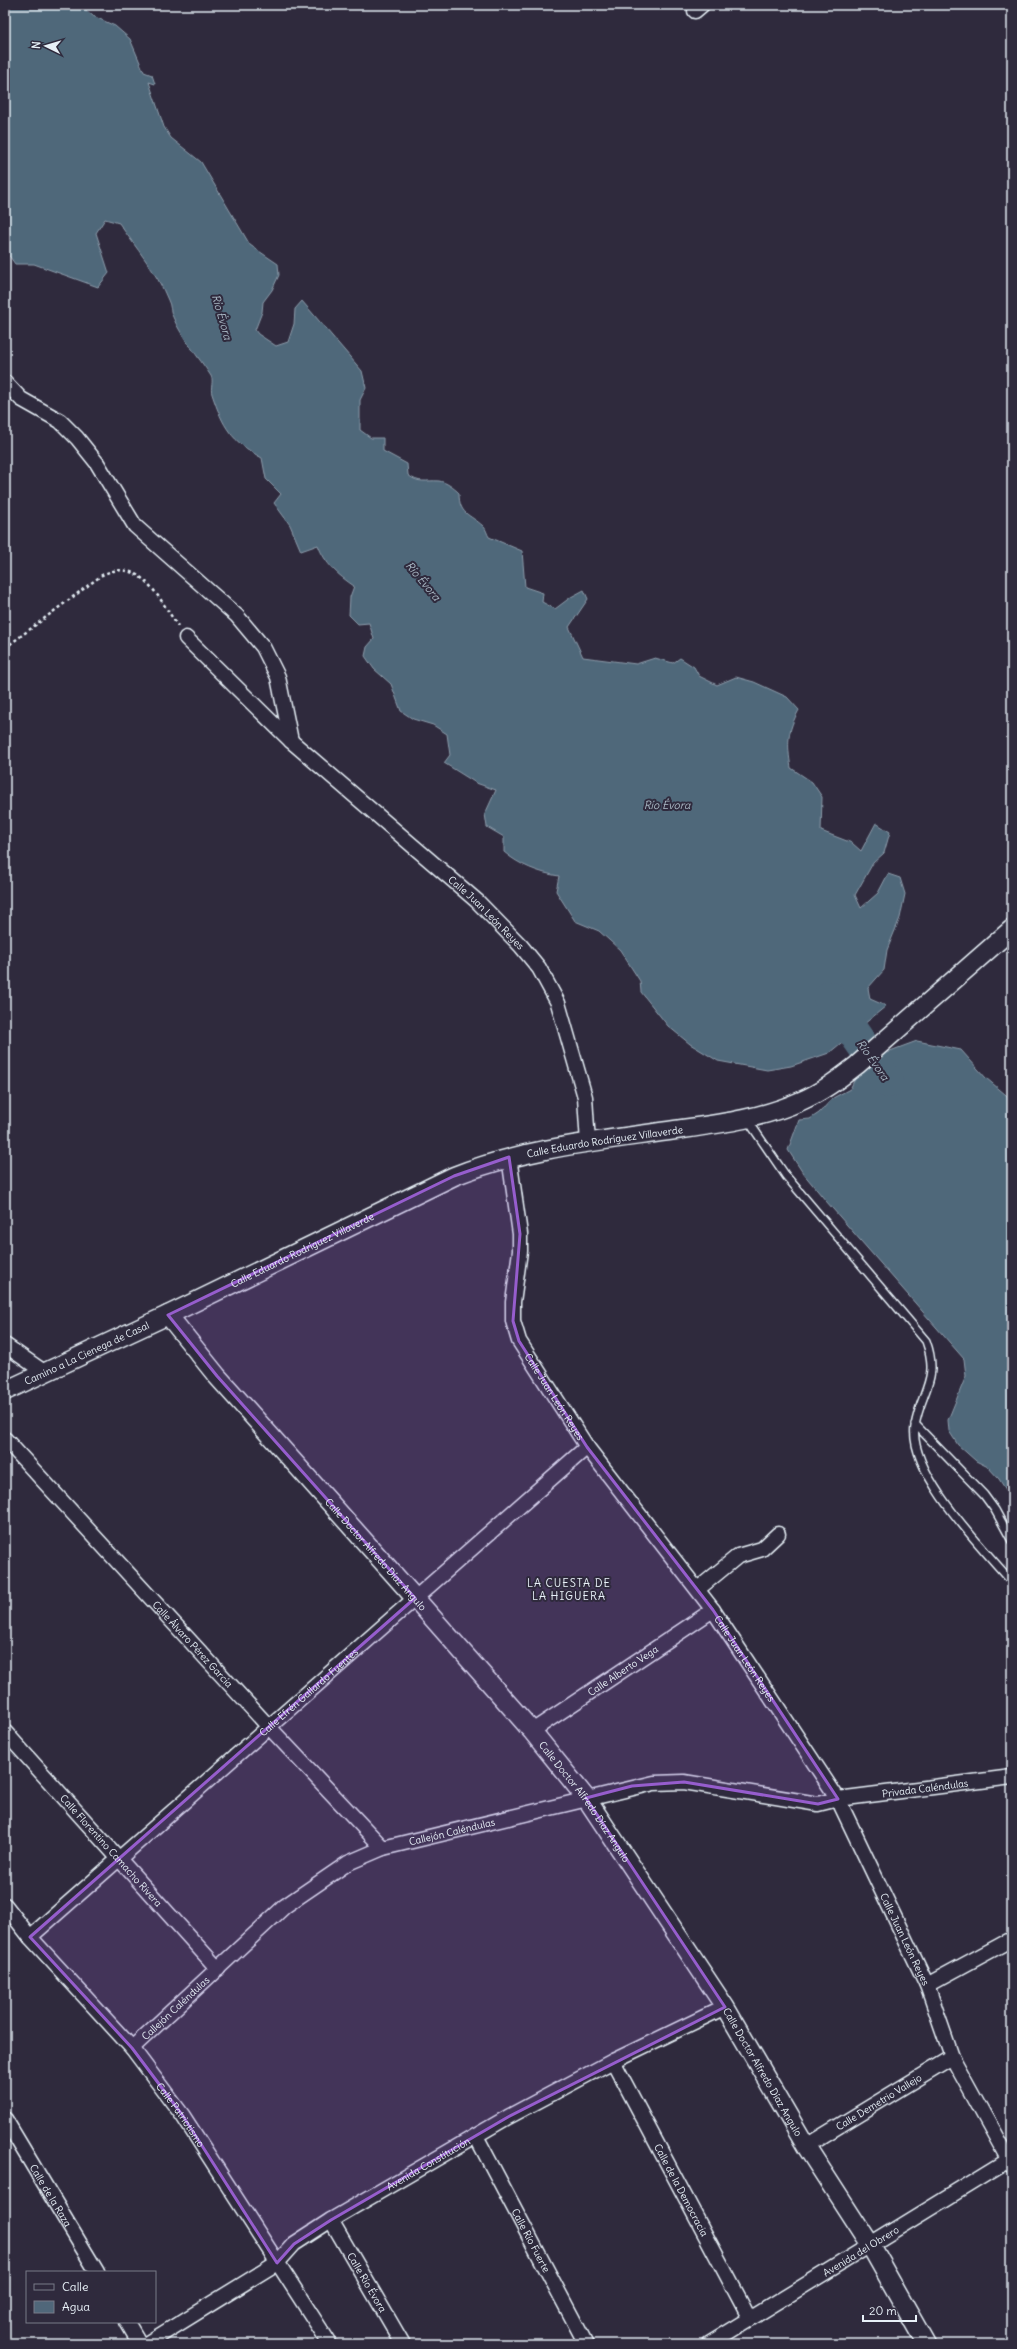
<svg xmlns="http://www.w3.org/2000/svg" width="1017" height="2349" viewBox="0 0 1017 2349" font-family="Delius,sans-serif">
  <rect width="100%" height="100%" fill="#2f2a3d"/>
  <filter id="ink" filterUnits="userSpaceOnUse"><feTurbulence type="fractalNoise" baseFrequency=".025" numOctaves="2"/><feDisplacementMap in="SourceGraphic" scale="8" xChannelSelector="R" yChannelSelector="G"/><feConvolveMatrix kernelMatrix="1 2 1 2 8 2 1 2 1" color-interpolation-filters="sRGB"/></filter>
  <g filter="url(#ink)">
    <path fill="#50677a" stroke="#8d9eac" d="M5,5H80L93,16L115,26L130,39L144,72L152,75L155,84L149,82L164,127L171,138L201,162L250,245L278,264L279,275L272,290L263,302L262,312L255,330L258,334L276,346L288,342L294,324L295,309L302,301L362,371L366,388L360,400V430L371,438H383V451L407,464L408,475C419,484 426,480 439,481C446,482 454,488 459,493C459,515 470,514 483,526C486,528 487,534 489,537L522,551L525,587L543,593L542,602L555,609L571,597L584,590L588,599L569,627L583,657L636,664L655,658L673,663L680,658L694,667L699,676L717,685L736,677L754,682L787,697L799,710C787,732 787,743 791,768L812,782L822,797L821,831L852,843L861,851L876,823L890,832L884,853L873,863L855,895L861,908L878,893L888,874L900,878L905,894L900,918L887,950L884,970L868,988L870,999L886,1006L829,1053L791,1066L767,1070L718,1061L690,1044L668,1026L641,992L640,981L620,950L599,931L575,921L556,891L559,876C539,873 519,865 504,852V837L487,827L485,814L496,790L476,783L444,763L450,755L447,734L433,725L413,719L401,711L391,684L374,669L365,656L367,647L374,639L369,623L358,624L349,615L350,597L354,586C338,575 325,564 318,545L301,551L290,525L274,503L281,494L266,479L262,458C231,441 223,427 212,394C210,388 214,381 211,376C199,357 181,337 173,317C170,312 171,305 168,300C157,272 135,247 119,223L105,219L96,233L109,273L98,287L34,264H15L5,250Z
      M917,1041L961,1050L986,1078L1012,1100V1499L999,1479L988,1467L976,1461L958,1445L949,1431L948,1420L966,1376L964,1359L826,1201L803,1173L788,1150L799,1120L810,1119L819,1113L833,1098L850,1089L856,1077L890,1051Z"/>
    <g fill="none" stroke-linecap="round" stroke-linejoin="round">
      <path stroke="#50677a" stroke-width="32" d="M829,997L888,1082"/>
      <defs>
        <path id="service" d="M747,1119L786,1176L926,1341C940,1380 921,1390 915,1426C908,1473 982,1547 1012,1582
          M915,1424L984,1495L995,1510L1012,1541"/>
        <g id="minor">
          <path d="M695,11L702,5"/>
          <path d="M5,382L21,399L60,421L77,438L97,463L135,526L237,616L263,647L278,677L291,741"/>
          <path id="s1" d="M186,638L291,741L477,901L521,946L539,968L558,1003L585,1097L588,1143"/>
          <path id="s2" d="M509,1157L520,1234V1251L513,1302V1321L519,1341L587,1447L713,1610L838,1799L927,1985L952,2057L1012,2166"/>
          <path d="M5,1345L44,1372"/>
          <path id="s3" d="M5,1439L269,1727L383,1848"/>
          <path d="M698,1589L738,1556L762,1549L778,1534"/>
          <path id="s4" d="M532,1731L713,1610"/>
          <path id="s5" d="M5,1732L218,1969"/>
          <path id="s6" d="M5,1905L30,1937L132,2048L183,2116L330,2344"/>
          <path id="s7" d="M30,1937L587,1447"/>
          <path d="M927,1985L1012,1939"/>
          <path id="s8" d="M132,2048L285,1906L348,1863L383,1848L654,1783L684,1782L818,1804L838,1799L1012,1777"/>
          <path id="s9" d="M613,2061L750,2319"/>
          <path id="s10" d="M5,2119L97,2272"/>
          <path id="s11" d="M476,2136L586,2344"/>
          <path id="s12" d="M806,2146L952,2057"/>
          <path id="s13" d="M331,2220L403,2344"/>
          <path d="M127,2322L140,2344"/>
          <path id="s14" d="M146,2344L277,2263L294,2244L331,2220L508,2117L613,2061L725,2007"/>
          <path id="s15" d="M709,2344L1012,2158"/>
        </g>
        <g id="tertiary">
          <path id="s16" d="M168,1315L217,1376L415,1598L532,1731L586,1798L725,2007L806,2146L870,2245L926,2344"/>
          <path id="s17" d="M5,1391L168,1315L454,1176C525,1148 600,1141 675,1130C718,1124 761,1119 801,1101C822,1092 839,1079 857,1065L1012,929"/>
        </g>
      </defs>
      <use href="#service" stroke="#e8f1f8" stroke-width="10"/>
      <use href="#minor" stroke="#e8f1f8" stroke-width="17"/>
      <use href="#tertiary" stroke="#e8f1f8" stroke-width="21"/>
      <path stroke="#e8f1f8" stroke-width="2.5" stroke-dasharray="3 3" stroke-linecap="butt" d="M5,648L102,575C141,556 159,599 178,626"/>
      <use href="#service" stroke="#2f2a3d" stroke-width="7"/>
      <use href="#minor" stroke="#2f2a3d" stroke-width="14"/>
      <use href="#tertiary" stroke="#2f2a3d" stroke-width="18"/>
    </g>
  </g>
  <path fill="#965dcd" fill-opacity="0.2" stroke="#965dcd" stroke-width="3" stroke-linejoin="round" d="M509,1157L520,1234L513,1321L519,1341L587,1447L713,1610L838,1799L818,1804L684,1782L632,1786L586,1798L725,2007L508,2117L331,2220L294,2244L277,2263L183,2116L132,2048L30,1937L415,1598L217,1376L168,1315L454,1176Z"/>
  <g text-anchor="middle" stroke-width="4" stroke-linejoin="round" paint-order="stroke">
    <g font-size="10" fill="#e8f1f8" stroke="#2f2a3d">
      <text dy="4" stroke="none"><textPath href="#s1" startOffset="407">Calle Juan León Reyes</textPath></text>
      <text dy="4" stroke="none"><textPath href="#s17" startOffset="653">Calle Eduardo Rodríguez Villaverde</textPath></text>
      <text dy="4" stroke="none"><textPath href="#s17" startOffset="329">Calle Eduardo Rodríguez Villaverde</textPath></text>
      <text dy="4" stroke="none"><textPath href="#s17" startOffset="90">Camino a La Cienega de Casal</textPath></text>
      <text dy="4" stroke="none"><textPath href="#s2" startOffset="252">Calle Juan León Reyes</textPath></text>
      <text dy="4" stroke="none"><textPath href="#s16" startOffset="317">Calle Doctor Alfredo Díaz Angulo</textPath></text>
      <text dy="4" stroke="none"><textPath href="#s3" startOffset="278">Calle Álvaro Pérez García</textPath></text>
      <text dy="4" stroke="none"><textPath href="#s2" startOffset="576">Calle Juan León Reyes</textPath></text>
      <text dy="4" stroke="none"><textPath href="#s4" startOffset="109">Calle Alberto Vega</textPath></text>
      <text dy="4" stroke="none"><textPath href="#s7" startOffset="371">Calle Efrén Gallardo Fuentes</textPath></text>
      <text dy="4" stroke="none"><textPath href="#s8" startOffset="876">Privada Caléndulas</textPath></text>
      <text dy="4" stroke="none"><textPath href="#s16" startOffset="641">Calle Doctor Alfredo Díaz Angulo</textPath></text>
      <text dy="4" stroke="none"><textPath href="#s8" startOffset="394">Callejón Caléndulas</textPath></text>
      <text dy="4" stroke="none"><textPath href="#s5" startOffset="159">Calle Florentino Camacho Rivera</textPath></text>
      <text dy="4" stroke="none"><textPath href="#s2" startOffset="900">Calle Juan León Reyes</textPath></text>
      <text dy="4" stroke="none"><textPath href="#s8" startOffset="59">Callejón Caléndulas</textPath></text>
      <text dy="4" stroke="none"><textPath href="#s16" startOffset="965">Calle Doctor Alfredo Díaz Angulo</textPath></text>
      <text dy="4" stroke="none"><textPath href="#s12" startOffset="85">Calle Demetrio Vallejo</textPath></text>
      <text dy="4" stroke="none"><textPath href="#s6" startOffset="274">Calle Patriotismo</textPath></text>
      <text dy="4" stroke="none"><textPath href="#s14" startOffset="336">Avenida Constitución</textPath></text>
      <text dy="4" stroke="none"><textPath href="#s9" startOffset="146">Calle de la Democracia</textPath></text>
      <text dy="4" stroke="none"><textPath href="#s10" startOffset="89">Calle de la Raza</textPath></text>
      <text dy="4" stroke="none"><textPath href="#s11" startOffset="118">Calle Río Fuerte</textPath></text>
      <text dy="4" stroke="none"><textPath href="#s15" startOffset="178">Avenida del Obrero</textPath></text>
      <text dy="4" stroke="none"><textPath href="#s13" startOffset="72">Calle Río Évora</textPath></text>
    </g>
    <g font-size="11" font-style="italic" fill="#abbac6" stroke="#2f2a3d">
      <text transform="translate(222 317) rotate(74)" y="4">Río Évora</text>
      <text transform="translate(423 581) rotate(50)" y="4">Río Évora</text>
      <text x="667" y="809">Río Évora</text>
      <text transform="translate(873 1060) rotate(55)" y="4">Río Évora</text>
    </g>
    <g font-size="11" letter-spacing="1" fill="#e8f1f8" stroke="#2f2a3d">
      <text x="569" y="1587">LA CUESTA DE<tspan x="569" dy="13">LA HIGUERA</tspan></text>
    </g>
  </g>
  <rect width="1017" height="2349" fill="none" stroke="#2f2a3d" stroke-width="20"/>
  <rect x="10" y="10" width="997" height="2329" fill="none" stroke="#e8f1f8" stroke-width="1.5" filter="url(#ink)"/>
  <rect x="26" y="2271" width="130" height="52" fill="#2f2a3d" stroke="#797a88"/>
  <rect x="34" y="2284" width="20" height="6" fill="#2f2a3d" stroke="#797a88"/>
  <text x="62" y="2291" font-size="12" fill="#e8f1f8">Calle</text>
  <rect x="34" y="2301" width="20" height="12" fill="#50677a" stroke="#797a88"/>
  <text x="62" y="2311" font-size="12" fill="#e8f1f8">Agua</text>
  <g transform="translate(46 46) rotate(275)" stroke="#2f2a3d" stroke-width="3" paint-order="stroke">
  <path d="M0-3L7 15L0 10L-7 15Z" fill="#e8f1f8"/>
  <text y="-6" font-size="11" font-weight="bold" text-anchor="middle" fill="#e8f1f8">N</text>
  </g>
  <path d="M863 2315v6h53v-6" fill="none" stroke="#e8f1f8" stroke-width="2"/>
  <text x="869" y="2315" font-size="12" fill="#e8f1f8" stroke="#2f2a3d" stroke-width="3" paint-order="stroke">20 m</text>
</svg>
